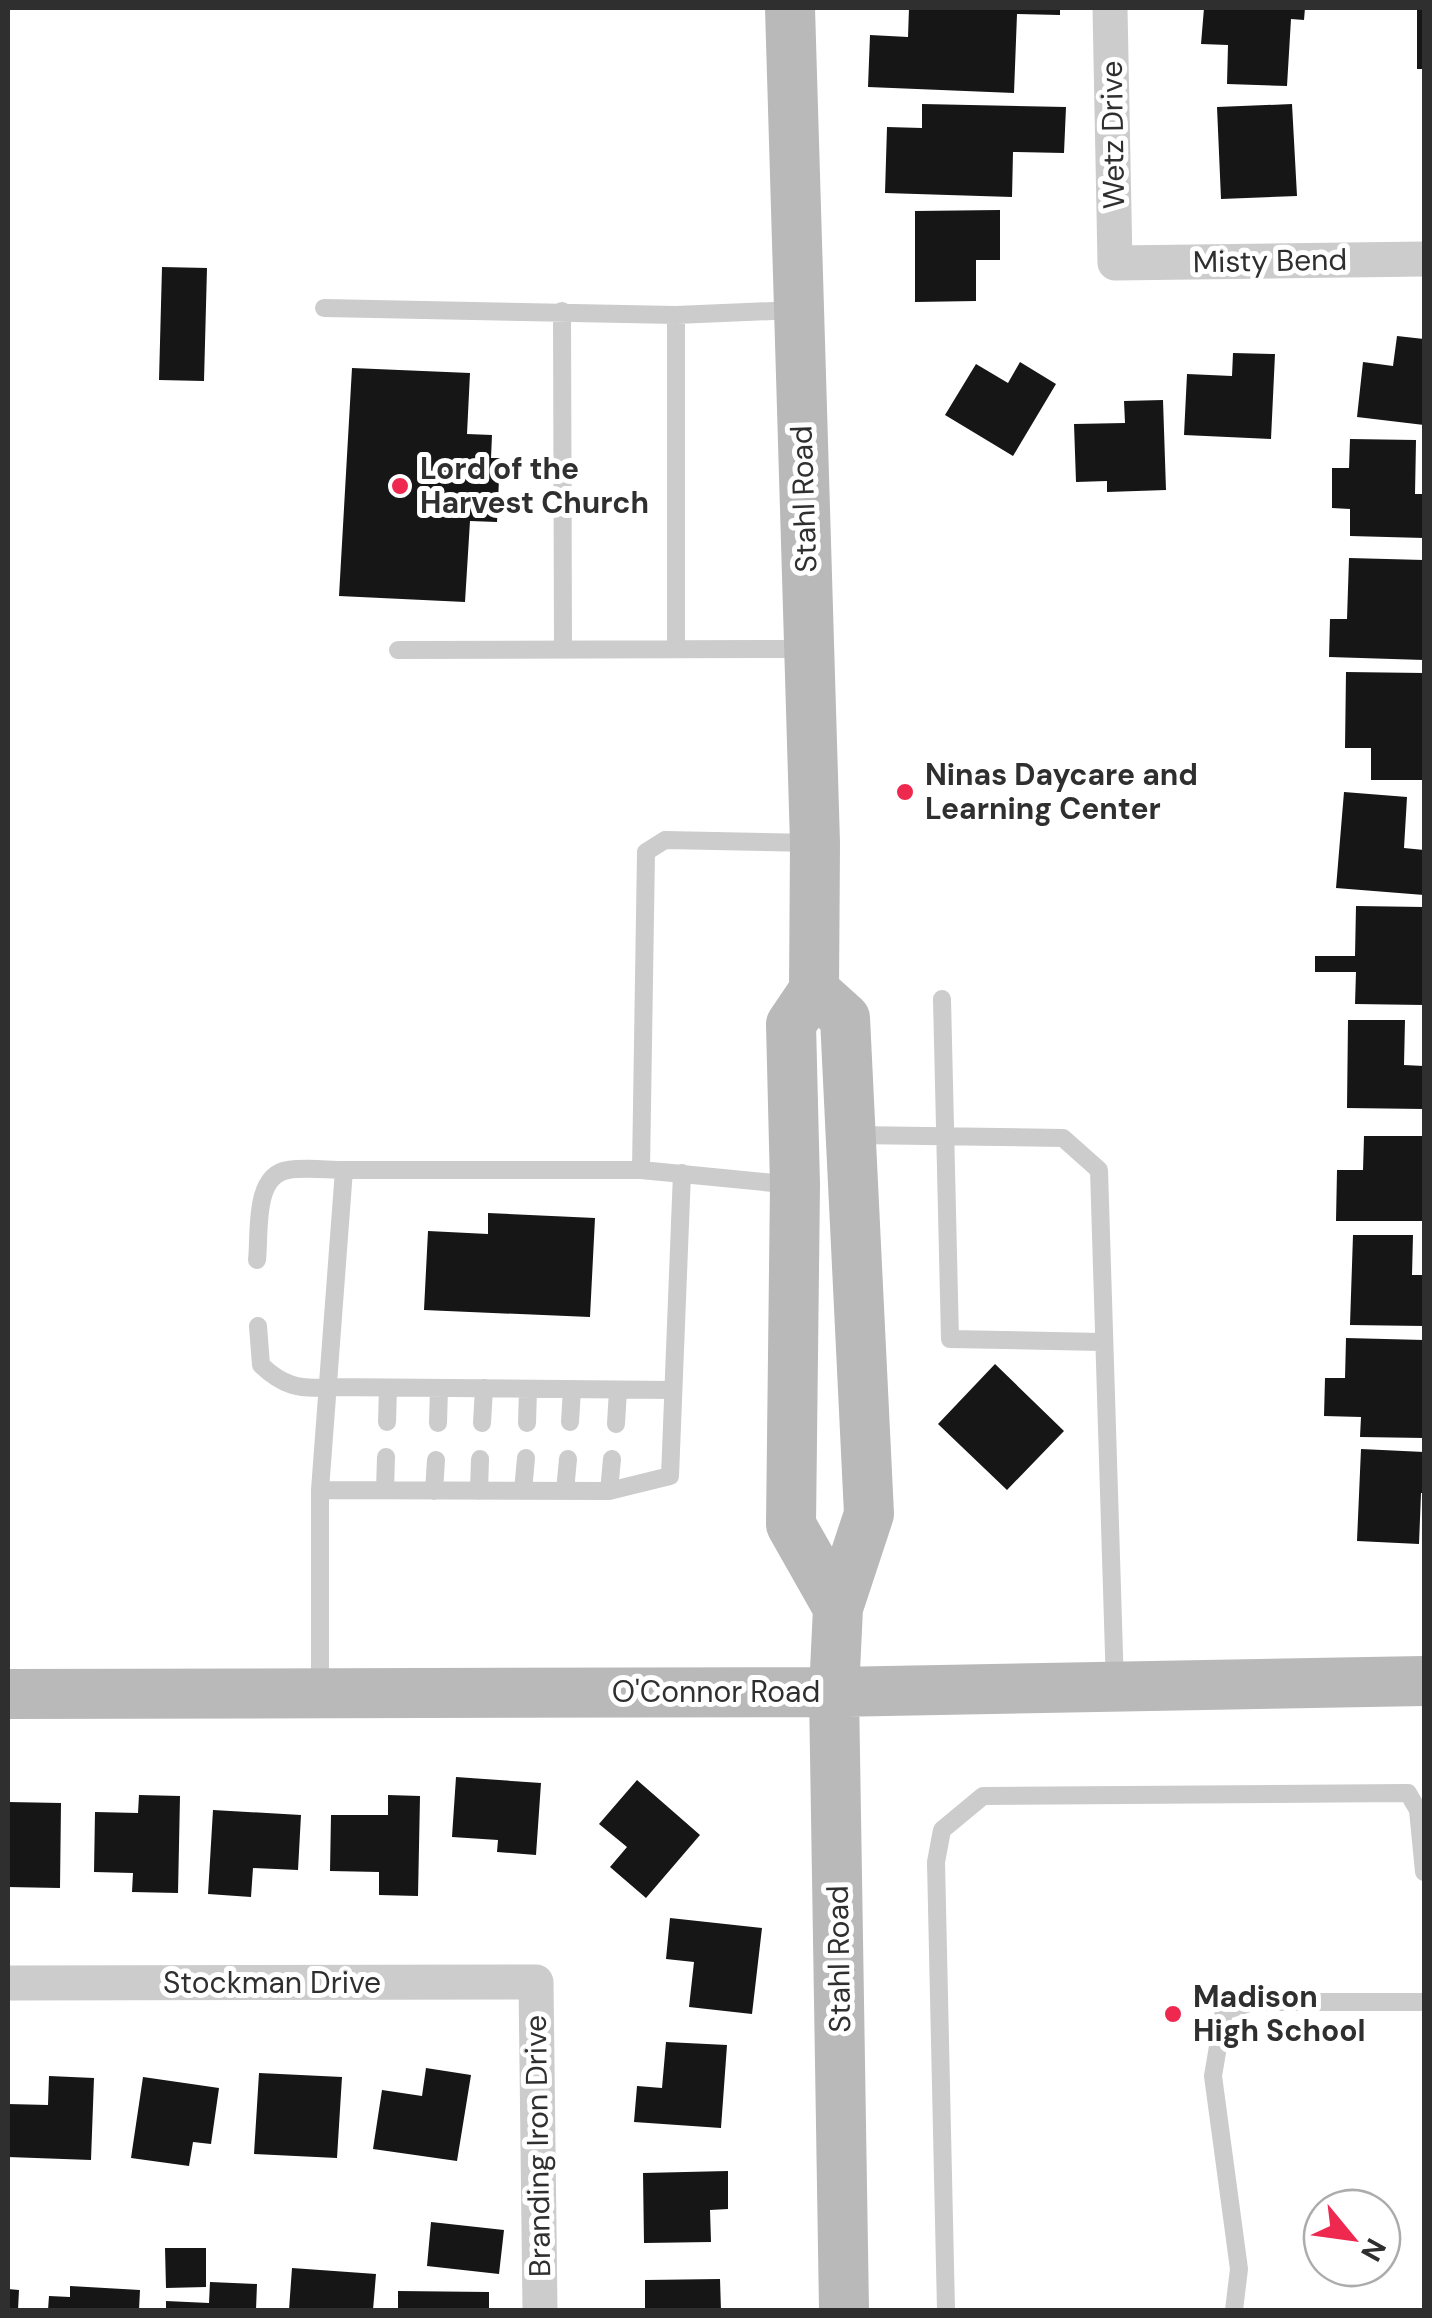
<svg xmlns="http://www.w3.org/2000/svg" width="1432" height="2318" viewBox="0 0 1432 2318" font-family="'DM Sans',sans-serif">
  <rect width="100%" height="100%" fill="#fff"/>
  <path fill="#161616" d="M909,8H1060V15L1017,14L1014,93L868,87L870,35L908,37Z
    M1204,8H1305L1304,20L1291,19L1287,86L1227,84L1228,45L1201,44Z
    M1417,8H1424V69H1417Z
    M922,104L1066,107L1064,153L1013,152L1012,197L885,193L887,127L922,128Z
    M1292,104L1297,196L1221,199L1217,107Z
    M1000,210V260H976V301L915,302V211Z
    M162,267L207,268L204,381L159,380Z
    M1397,336L1424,339V425L1357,417L1363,362L1393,366Z
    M1233,353L1275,354L1271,439L1184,435L1187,374L1232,376Z
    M1020,362L1056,384L1013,456L945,415L976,364L1008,383Z
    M352,368L470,373L467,434L492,435L491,458H500L497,522L470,521L465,602L339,596Z
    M1163,400L1166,490L1107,492V481L1076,482L1074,424L1125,423L1124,401Z
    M1350,439L1416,440L1415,494H1424V538L1350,536V509L1332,508V468H1349Z
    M1349,558L1424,560V660L1329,657L1330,619H1347Z
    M1346,672L1424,673V780H1371V748H1345Z
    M1344,792L1407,797L1404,848L1424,850V895L1336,888Z
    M1356,906L1424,907V1005L1355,1004L1356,972H1315V956H1355Z
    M1348,1020H1405L1404,1065L1424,1066V1109L1347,1108Z
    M1364,1136H1424V1221H1336L1337,1170H1363Z
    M488,1213L595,1218L590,1317L424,1310L428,1231L488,1234Z
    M1353,1235H1413L1412,1275H1424V1326L1350,1325Z
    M1346,1338L1424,1340V1438L1360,1437L1361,1417L1324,1416L1325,1378H1345Z
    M995,1364L1064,1431L1007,1490L938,1424Z
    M1361,1449L1424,1452V1493H1421L1419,1544L1357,1541Z
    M456,1777L541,1783L536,1855L497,1852L498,1840L452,1837Z
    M637,1780L700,1835L646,1898L610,1867L627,1847L599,1824Z
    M139,1795L180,1796L178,1893L132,1892L133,1873L94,1872L95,1812L138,1813Z
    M388,1795L420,1796L418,1896L379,1895V1872L330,1871L331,1815H388Z
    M8,1802L61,1803L60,1888L8,1887Z
    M213,1810L301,1815L298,1870L253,1868L251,1897L208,1894Z
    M670,1918L762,1928L752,2014L689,2007L694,1962L666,1959Z
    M666,2042L727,2045L721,2128L634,2122L637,2086L662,2088Z
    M426,2068L471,2075L457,2161L373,2149L382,2090L422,2096Z
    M259,2073L342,2077L337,2158L254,2154Z
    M49,2076L94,2078L91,2160L8,2157V2104L48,2105Z
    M143,2077L219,2088L211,2144L193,2142L189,2166L131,2158Z
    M728,2171V2209L710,2210L711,2242L644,2243L643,2173Z
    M431,2222L504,2230L499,2274L427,2266Z
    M165,2248H206V2287L166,2288Z
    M292,2268L376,2274L373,2310H289Z
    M720,2279L721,2310H645V2280Z
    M210,2282L257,2284L256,2310H166V2301L209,2303Z
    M70,2286L140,2290L139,2310H48L49,2296L70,2297Z
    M8,2289L19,2290L18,2310H8Z
    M398,2291L489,2292V2310H398Z"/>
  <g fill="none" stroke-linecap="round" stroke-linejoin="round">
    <path stroke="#ccc" stroke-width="18" d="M324,308L676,315L797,310
      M562,311L563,648
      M676,647V315
      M398,650L808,649
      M942,999L950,1339L1102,1342
      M854,1135L1063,1138L1099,1170L1115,1686
      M641,1170L646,852L665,840L814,843
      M257,1260C260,1234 253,1175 288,1170C306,1167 327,1170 344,1170
      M258,1326L261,1365C282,1385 299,1390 328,1387L673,1390
      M387,1422L388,1388
      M570,1422L572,1389
      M438,1423L439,1388
      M482,1423L484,1388
      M527,1423L528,1389
      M616,1424L618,1390
      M320,1490L609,1491L670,1476L682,1173
      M385,1490L386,1457
      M434,1491L436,1460
      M479,1491L480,1459
      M523,1491L526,1458
      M565,1491L568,1459
      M609,1491L612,1459
      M320,1688V1490L344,1170H641L794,1185
      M946,2310L936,1862L942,1830L983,1796L1408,1793L1418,1810L1424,1872
      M1234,2310L1239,2269L1213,2076L1224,2011L1253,2002H1424"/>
    <path stroke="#ccc" stroke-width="35" d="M1110,8L1115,263L1424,259
      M8,1983L536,1982L540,2310"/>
    <path stroke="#b9b9b9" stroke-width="50" d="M790,8L815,843L814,990L791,1024L795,1185L791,1525L838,1608
      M814,990L845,1018L869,1514L838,1608L834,1692L844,2310
      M8,1694L834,1692L1424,1681"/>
  </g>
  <g fill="#ee284f" stroke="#fff" stroke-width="4">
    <circle cx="400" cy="486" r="10"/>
    <circle cx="905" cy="792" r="10"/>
    <circle cx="1173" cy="2014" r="10"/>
  </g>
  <g text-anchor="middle" stroke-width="10" stroke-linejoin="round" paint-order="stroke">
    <g font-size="30" fill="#2f2f2f" stroke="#fff">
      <text transform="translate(1113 135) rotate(-91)" y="10">Wetz Drive</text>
      <text transform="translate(1270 261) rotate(-1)" y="10">Misty Bend</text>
      <text transform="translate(804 499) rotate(-92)" y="10">Stahl Road</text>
      <text x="716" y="1702">O'Connor Road</text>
      <text transform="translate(839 1959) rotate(-91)" y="10">Stahl Road</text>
      <text x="272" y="1993">Stockman Drive</text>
      <text transform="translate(538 2146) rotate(-91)" y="10">Branding Iron Drive</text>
    </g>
    <g font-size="30" font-weight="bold" fill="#2f2f2f" stroke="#fff" text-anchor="start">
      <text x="420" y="479">Lord of the<tspan x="420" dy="34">Harvest Church</tspan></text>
      <text x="925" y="785">Ninas Daycare and<tspan x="925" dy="34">Learning Center</tspan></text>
      <text x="1193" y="2007">Madison<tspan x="1193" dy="34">High School</tspan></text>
    </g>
  </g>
  <rect width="1432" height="2318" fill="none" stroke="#2f2f2f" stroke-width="20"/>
  <g transform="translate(1352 2238) rotate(119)"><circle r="48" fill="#ffffff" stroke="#acacac" stroke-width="2.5"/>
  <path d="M0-8L18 38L0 25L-18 38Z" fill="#ee284f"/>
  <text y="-15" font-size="28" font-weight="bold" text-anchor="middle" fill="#2f2f2f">N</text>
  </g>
</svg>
